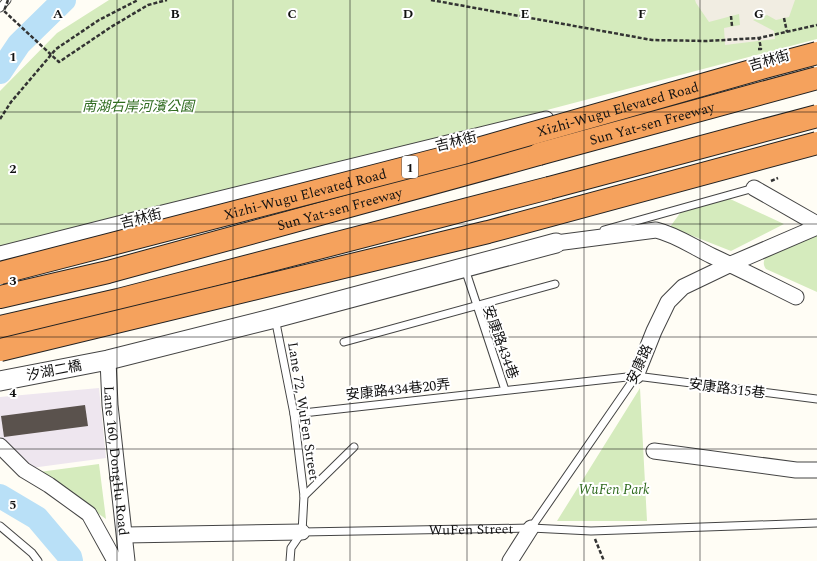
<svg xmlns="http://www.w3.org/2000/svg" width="817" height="561" viewBox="0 0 817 561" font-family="Spectral,'Noto Sans TC',serif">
  <rect width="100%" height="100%" fill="#fffdf5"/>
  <path fill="#eee6ef" d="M99,388L106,458L31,468L3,441L0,436V397Z"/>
  <path fill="#d5ebbd" d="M109,0H817V39L273,182L0,250V91L57,33Z
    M728,198L784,224L731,251L670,227L683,209Z
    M817,234V292L766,269C763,265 763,261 766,257Z
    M640,388L647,521H557Z
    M99,464L106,519L39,472Z"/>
  <path fill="#f1ede2" d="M695,0H795L789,17L776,20L767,15L753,20L774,31L775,39L725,45L724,28L740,25L739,14L709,22L696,3Z"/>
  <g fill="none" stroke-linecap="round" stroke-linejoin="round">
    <path stroke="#b9e0f7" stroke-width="24" d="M0,72L19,44L64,0
      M0,496L37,518L70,557L71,561"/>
  </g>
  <path fill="#5a524d" d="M85,405L88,426L4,437L1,416Z"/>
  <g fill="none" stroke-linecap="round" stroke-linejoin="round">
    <defs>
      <g id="service">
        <path d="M0,8L7,0"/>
        <path d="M604,230L754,188"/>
        <path d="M465,269L505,390"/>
        <path d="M275,318L294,414L304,496L302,532"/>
        <path d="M344,342L555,284"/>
        <path d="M294,414L636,376L817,399"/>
        <path d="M304,496L354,447"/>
        <path d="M0,526L32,553L38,561"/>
        <path d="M531,528L636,376"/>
        <path id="s1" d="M302,532L531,528L591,531L817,523"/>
        <path d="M290,561L291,548L302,532"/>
      </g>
      <g id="minor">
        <path d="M754,188L817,224"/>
        <path d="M556,243L656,230C677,235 693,247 712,256C740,269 768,283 796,297"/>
        <path d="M0,254L134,220L546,119"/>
        <path id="s2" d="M108,360L110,405L127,561"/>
        <path d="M636,376L654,331L668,302L683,287L731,264L817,227"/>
        <path d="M0,446L24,470L49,485L89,514L115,561"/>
        <path d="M654,451L796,470H817"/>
        <path d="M125,535L302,532"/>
        <path d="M510,561L531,528"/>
      </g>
      <path id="tertiary" d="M0,381L108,360L275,318L556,243"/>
      <g id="motorway">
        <path id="s3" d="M0,297L108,272L539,154"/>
        <path d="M0,327L118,300L549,188"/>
      </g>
    </defs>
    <use href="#service" stroke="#444" stroke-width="9"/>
    <use href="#minor" stroke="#444" stroke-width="17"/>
    <use href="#tertiary" stroke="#444" stroke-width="21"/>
    <use href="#motorway" stroke="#222" stroke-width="24"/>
    <path stroke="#333" stroke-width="2.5" stroke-dasharray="4 2" stroke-linecap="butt" d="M431,0L652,40L706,41L759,38L817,25
      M731,16L732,26
      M784,18L787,32
      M758,49H761L759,38
      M0,119L11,102L56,49L99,20L138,0
      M771,181L778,178
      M595,539L604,561"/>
    <use href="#service" stroke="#fff" stroke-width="7"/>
    <use href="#minor" stroke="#fff" stroke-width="15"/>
    <use href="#tertiary" stroke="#fff" stroke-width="19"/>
    <use href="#motorway" stroke="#f5a25d" stroke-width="22"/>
    <defs>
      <g id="motorway-bridge">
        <path id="s4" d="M539,154L817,78"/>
        <path d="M549,188L817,116"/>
        <path id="s5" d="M0,273L467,152L765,67L817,53"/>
        <path d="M0,350L488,232L817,143"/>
      </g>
    </defs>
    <use href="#motorway-bridge" stroke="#222" stroke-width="24" stroke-linecap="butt"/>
    <path stroke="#333" stroke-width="2.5" stroke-dasharray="4 2" stroke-linecap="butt" d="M8,0L4,11L59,62L111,27L148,5L167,0"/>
    <use href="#motorway-bridge" stroke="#f5a25d" stroke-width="22"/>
  </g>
  <path fill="none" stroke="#111" stroke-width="1" stroke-opacity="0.55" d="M117,0V561M233,0V561M350,0V561M467,0V561M584,0V561M700,0V561M0,112H817M0,224H817M0,337H817M0,449H817"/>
  <g text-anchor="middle" stroke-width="4" stroke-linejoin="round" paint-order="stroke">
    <rect fill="#fff" stroke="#585858" stroke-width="1" x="402" y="156" width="16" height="22" rx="3"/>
    <g font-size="13" font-weight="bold" fill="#111">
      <text x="410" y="172">1</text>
    </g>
    <g font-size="14" fill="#111" stroke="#fff">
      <text transform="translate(769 60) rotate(-16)" y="5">吉林街</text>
      <text dy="5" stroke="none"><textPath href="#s5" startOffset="639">Xizhi-Wugu Elevated Road</textPath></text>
      <text dy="5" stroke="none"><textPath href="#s4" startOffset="117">Sun Yat-sen Freeway</textPath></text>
      <text transform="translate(456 141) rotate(-14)" y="5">吉林街</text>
      <text dy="5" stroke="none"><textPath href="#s5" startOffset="315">Xizhi-Wugu Elevated Road</textPath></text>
      <text dy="5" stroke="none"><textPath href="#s3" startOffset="351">Sun Yat-sen Freeway</textPath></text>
      <text transform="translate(141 218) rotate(-14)" y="5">吉林街</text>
      <text transform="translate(501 342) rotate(70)" y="5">安康路434巷</text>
      <text transform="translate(639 364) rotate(-65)" y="5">安康路</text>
      <text transform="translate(54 370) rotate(-11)" y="5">汐湖二橋</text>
      <text transform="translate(727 388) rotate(7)" y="5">安康路315巷</text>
      <text transform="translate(398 389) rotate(-6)" y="5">安康路434巷20弄</text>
      <text transform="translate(304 411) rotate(81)" y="5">Lane 72, WuFen Street</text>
      <text dy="5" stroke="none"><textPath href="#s2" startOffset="101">Lane 160, DongHu Road</textPath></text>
      <text dy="5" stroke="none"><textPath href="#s1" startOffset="169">WuFen Street</textPath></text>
    </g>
    <g font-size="14" font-style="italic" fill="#2f6b1f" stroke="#fff">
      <text x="138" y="111">南湖右岸河濱公園</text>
      <text x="614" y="494">WuFen Park</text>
    </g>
  </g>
  <g font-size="13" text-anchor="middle" font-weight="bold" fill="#111" stroke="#fff" stroke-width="4" stroke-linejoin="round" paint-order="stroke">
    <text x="58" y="18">A</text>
    <text x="175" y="18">B</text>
    <text x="292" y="18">C</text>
    <text x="408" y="18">D</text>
    <text x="525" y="18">E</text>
    <text x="642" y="18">F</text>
    <text x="759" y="18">G</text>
    <text x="13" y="61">1</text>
    <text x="13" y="173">2</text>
    <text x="13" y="285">3</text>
    <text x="13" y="397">4</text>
    <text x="13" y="509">5</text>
  </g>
</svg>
